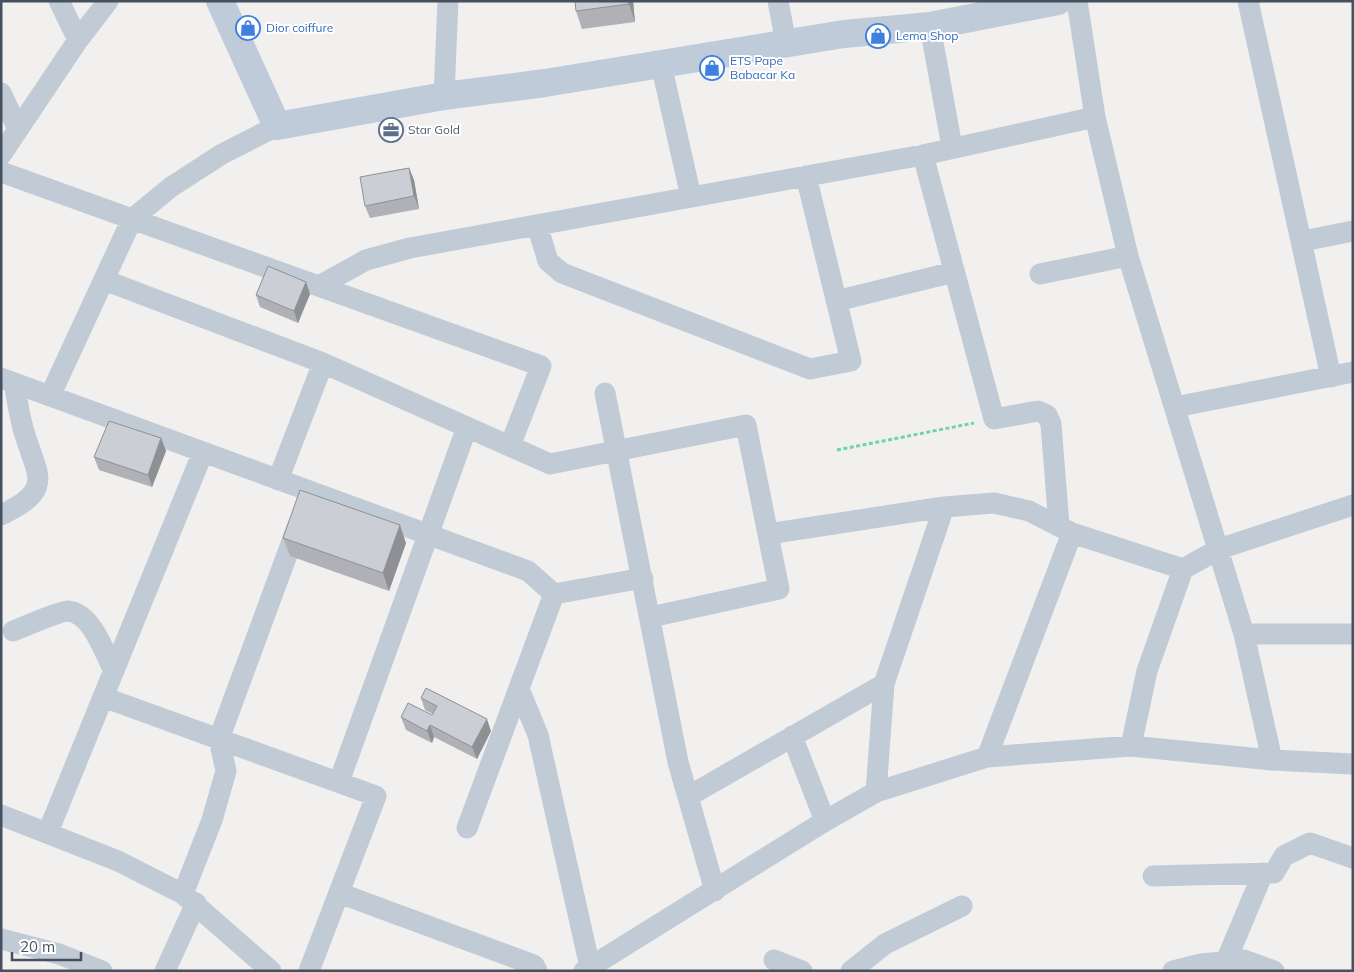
<svg xmlns="http://www.w3.org/2000/svg" width="1354" height="972" viewBox="0 0 1354 972" font-family="Mulish,sans-serif">
  <rect width="100%" height="100%" fill="#f2efef"/>
  <g fill="none" stroke-linecap="round" stroke-linejoin="round">
    <path stroke="#6ed5a9" stroke-width="3" stroke-dasharray="4 2.5" stroke-linecap="butt" d="M837,450L974,423"/>
    <path stroke="#c1cbd6" stroke-width="21" d="M59,1L78,40
      M778,1L786,43
      M1077,1L1095,117L1128,256L1244,634L1272,760
      M1248,1L1331,377
      M930,26L952,147
      M661,64L691,197
      M1,93L18,129
      M444,96L448,1
      M1,155L78,40L108,1
      M923,155L994,419L1038,411L1047,415L1051,424L1059,525
      M1,172L541,366L510,446
      M537,225L548,261L562,273L810,369L851,361L806,176
      M1303,241L1353,231
      M1040,274L1128,256
      M104,280L323,363L550,464L746,425L779,589L651,617
      M319,286L366,260L410,248L923,155L1095,117
      M836,301L954,272
      M1,378L528,571L554,594
      M605,393L678,762L715,891
      M50,396L132,219L171,187L222,154L277,126
      M1175,407L1353,372
      M278,480L323,363
      M1,515C58,488 35,474 23,428C19,414 17,398 14,383
      M768,534L944,507L994,503L1029,511L1072,533L1183,569
      M554,594L643,578
      M13,631C24,627 59,611 68,611C92,613 104,652 114,671
      M1244,634H1353
      M519,689L538,735L590,967
      M103,697L376,796L309,971
      M792,736L825,821
      M1131,746L1147,671L1183,569L1219,549L1353,505
      M987,757L1072,533
      M339,782L467,427
      M876,792L884,684
      M689,796L884,684L944,507
      M1,815L118,861L183,894L271,971
      M467,828L554,594
      M48,832L203,452
      M1153,876L1274,873L1284,856L1310,843L1353,858
      M339,893L534,965L537,971
      M183,894L212,820L226,771L219,739L298,525
      M1,939L59,954L102,971
      M774,960L802,971
      M1226,961L1263,873
      M165,971L196,903
      M584,971L825,821L876,792L987,757L1131,746L1272,760L1353,764
      M851,971L885,944L962,906
      M1173,971L1201,964L1244,960L1274,971"/>
    <path stroke="#c0cbda" stroke-width="28" d="M220,1L277,126L444,96L545,83L844,34L930,26L1058,1"/>
  </g>
  <path fill="#afb1b6" d="M575,1H633L635,22L582,29L576,11Z
    M409,168L414,180L419,209L370,218L365,206Z
    M306,282L310,294L298,323L260,307L256,295Z
    M161,438L166,451L152,487L99,470L94,457Z
    M283,538L406,543L389,591L290,556Z
    M421,698L491,731L477,759L434,737L432,743L406,730L401,717L432,715L433,714L425,710Z"/>
  <path fill="#8e9094" d="M628,1H633L635,22Z
    M409,168L414,180L419,209L414,196Z
    M306,282L310,294L298,323L294,311Z
    M161,438L166,451L152,487L148,475Z
    M400,525L406,543L389,591L383,573Z
    M487,719L491,731L477,759L472,747Z
    M430,725L434,737L432,743L427,731Z"/>
  <path fill="#cbced4" stroke="#8e9094" d="M575,1H628L629,4L576,11Z
    M409,168L414,196L365,206L360,177Z
    M268,266L306,282L294,311L256,295Z
    M109,421L161,438L148,475L94,457Z
    M300,490L400,525L383,573L283,538Z
    M426,688L487,719L472,747L430,725L427,731L401,717L408,703L432,715L437,706L421,698Z"/>
  <defs>
    <symbol id="shop-ring" viewBox="-11 -11 22 22"><circle r="9.5" fill="#fff" stroke="#3f7fe0" stroke-width="1.5"/><path d="M-5-2.5h2.3a2.7 3.5 0 0 1 5.4 0H5L5.5 6h-11ZM-1.5-2.5h3a1.5 2.3 0 0 0-3 0Z" fill="#3f7fe0"/></symbol>
    <symbol id="office-ring" viewBox="-11 -11 22 22"><circle r="9.5" fill="#fff" stroke="#5c6f8a" stroke-width="1.5"/><path d="M-6-3h4V-5.5h4V-3h4V5H-6ZM-1-4.5V-3h2v-1.5ZM-6 0V1H6V0Z" fill="#5c6f8a"/></symbol>
  </defs>
  <g fill-rule="evenodd">
    <use href="#shop-ring" x="234" y="14" width="28" height="28"/>
    <use href="#shop-ring" x="864" y="22" width="28" height="28"/>
    <use href="#shop-ring" x="698" y="54" width="28" height="28"/>
    <use href="#office-ring" x="377" y="116" width="28" height="28"/>
  </g>
  <g text-anchor="middle" stroke-width="4" stroke-linejoin="round" paint-order="stroke">
    <g font-size="12" fill="#366cbe" stroke="#fff" text-anchor="start">
      <text x="266" y="32">Dior coiffure</text>
      <text x="896" y="40">Lema Shop</text>
      <text x="730" y="65">ETS Pape<tspan x="730" dy="14">Babacar Ka</tspan></text>
    </g>
    <g font-size="12" fill="#4e5e75" stroke="#fff" text-anchor="start">
      <text x="408" y="134">Star Gold</text>
    </g>
  </g>
  <rect width="1354" height="972" fill="none" stroke="#45515f" stroke-width="5"/>
  <path d="M12 952v8h69v-8" fill="none" stroke="#45515f" stroke-width="2.5"/>
  <text x="20" y="952" font-size="15" fill="#45515f" stroke="#ffffff" stroke-width="4" paint-order="stroke">20 m</text>
</svg>
